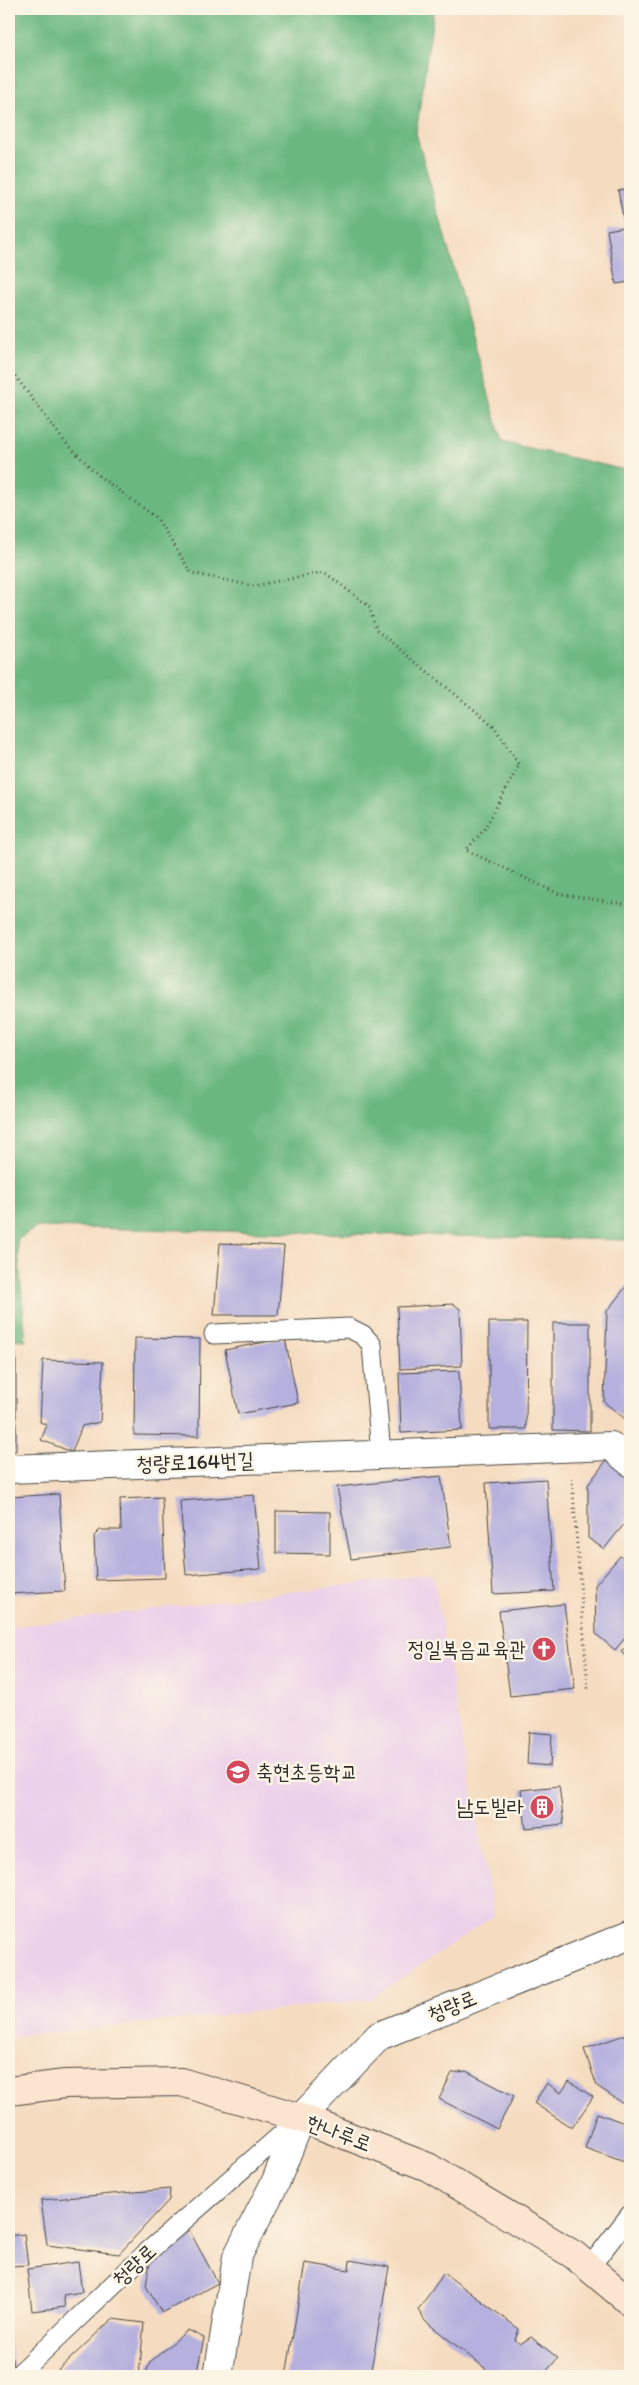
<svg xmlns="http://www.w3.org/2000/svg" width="639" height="2385" viewBox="0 0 639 2385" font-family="Itim,'Poor Story',sans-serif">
  <rect width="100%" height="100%" fill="#fcf5e5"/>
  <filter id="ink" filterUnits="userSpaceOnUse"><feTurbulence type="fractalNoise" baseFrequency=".02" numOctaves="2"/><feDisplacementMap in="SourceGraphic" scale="10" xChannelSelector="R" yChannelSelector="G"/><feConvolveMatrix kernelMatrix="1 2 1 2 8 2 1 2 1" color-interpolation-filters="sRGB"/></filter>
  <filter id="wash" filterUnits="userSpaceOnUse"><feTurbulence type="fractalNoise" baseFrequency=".0096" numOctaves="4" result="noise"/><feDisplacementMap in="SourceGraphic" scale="20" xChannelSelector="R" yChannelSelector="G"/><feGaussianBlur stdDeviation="1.12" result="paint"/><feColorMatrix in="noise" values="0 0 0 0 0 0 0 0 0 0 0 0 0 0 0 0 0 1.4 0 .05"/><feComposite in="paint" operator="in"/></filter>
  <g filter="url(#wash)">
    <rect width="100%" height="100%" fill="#f5dcc0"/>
    <path fill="#ecd1ea" d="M433,1574L494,1916L369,2000L9,2037V1627Z"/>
    <path fill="#6bb880" stroke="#4b7256" d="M9,9H434L416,133L502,442L630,471V1240L37,1227L17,1240L26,1340L9,1339Z"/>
    <g id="blocks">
      <path fill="#b5b0de" d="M630,188V282L616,284L607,230L625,227L618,190Z
        M220,1243L284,1246L278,1315H214Z
        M628,1284L630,1285V1423L604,1402L607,1311Z
        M454,1304L460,1309L462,1366L400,1369L397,1307Z
        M489,1322H527L526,1429H489Z
        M553,1323H590V1431L553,1430Z
        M135,1338L200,1339L199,1436L134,1435Z
        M285,1338L298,1403L238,1414L225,1350Z
        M9,1354H16V1451H9Z
        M43,1360L103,1362L100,1422L82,1426L72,1452L41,1440L47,1425L40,1422Z
        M459,1371L462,1430L401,1433L399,1373Z
        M609,1457L630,1474V1517L604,1549L588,1538V1485Z
        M441,1476L451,1547L351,1559L337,1487Z
        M546,1479L554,1591L493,1594L486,1483Z
        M59,1494L65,1591L9,1594V1497Z
        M254,1495L261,1569L186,1575L180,1501Z
        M162,1497L165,1578L96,1580L94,1536L100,1530H121L120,1499Z
        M276,1511L330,1512V1554L276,1553Z
        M620,1556L630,1564V1632L615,1650L596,1634L595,1585Z
        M564,1604L575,1689L510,1696L499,1611Z
        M630,1642V1660L621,1652Z
        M529,1732L552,1734L550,1766L527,1764Z
        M559,1786L564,1824L526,1828L521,1790Z
        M630,2033V2099L621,2102L597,2086L584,2049Z
        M466,2071L514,2096L497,2129L439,2099L452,2073Z
        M569,2081L593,2097L572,2128L534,2103L547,2083L561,2093Z
        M597,2113L630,2125V2164L585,2148Z
        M170,2189L169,2200L119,2254L47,2245L41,2200Z
        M189,2230L218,2283L162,2313L146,2286L151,2255Z
        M24,2234L28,2265L12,2266V2276L9,2277V2236Z
        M350,2260L389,2267L370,2376H286L305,2263L349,2270Z
        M78,2262L82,2292L63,2295L65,2307L32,2311L27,2269Z
        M444,2273L519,2329L515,2340L520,2344L531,2337L558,2358L542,2376H495L425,2321L418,2310Z
        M112,2319L144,2323L139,2376H52Z
        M188,2330L204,2338L196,2376H145L150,2362Z
        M9,2337L13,2367L9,2368Z"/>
    </g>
  </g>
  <g filter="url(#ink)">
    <use href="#blocks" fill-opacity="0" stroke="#494641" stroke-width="1"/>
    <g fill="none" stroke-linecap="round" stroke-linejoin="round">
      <defs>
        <path id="service" d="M214,1334L349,1328L363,1335L372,1345L381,1455
          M589,2268L630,2215
          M17,2376L143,2256L297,2121"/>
        <path id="minor" d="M9,1469L611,1446L630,1462"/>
        <path id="tertiary" d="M218,2376L237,2257L276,2181L301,2118L379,2036L630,1935"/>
        <path id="secondary" d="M9,2091L65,2084L181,2082L301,2118L428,2167L574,2255L630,2302"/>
      </defs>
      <use href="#service" stroke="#494641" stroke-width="21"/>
      <use href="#minor" stroke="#494641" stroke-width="30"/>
      <use href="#tertiary" stroke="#494641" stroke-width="30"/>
      <use href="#secondary" stroke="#494641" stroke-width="30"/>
      <path stroke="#494641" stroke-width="3" stroke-dasharray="1 4" stroke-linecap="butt" d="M9,368L64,441L100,477L157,518L191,573L254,586L324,572L369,606L376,630L493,725L519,765L484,830L466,850L559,894L625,904L630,907
        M572,1478L588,1689"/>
      <use href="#service" stroke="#fff" stroke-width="19"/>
      <use href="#minor" stroke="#fff" stroke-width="28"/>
      <use href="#tertiary" stroke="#fff" stroke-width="28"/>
      <use href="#secondary" stroke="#fce5d0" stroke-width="28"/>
    </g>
  </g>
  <defs>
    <symbol id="church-disc" viewBox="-11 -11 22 22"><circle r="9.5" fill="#d1495b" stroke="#fcf5e5"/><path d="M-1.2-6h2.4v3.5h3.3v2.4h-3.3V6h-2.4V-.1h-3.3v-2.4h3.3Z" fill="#fff"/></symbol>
    <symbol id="school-disc" viewBox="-11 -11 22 22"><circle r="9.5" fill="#d1495b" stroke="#fcf5e5"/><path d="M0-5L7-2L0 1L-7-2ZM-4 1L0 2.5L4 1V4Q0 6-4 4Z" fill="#fff"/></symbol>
    <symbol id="building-disc" viewBox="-11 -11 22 22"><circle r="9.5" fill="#d1495b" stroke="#fcf5e5"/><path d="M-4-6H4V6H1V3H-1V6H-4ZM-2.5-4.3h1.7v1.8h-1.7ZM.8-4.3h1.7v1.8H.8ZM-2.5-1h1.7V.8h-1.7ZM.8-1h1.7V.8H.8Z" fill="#fff"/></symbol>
  </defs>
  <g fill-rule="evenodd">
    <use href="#church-disc" x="530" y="1635" width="28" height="28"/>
    <use href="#school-disc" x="224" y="1758" width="28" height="28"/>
    <use href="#building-disc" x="528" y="1793" width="28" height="28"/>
  </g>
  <g text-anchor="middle" stroke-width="5" stroke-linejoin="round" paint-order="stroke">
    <g font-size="21" fill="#2b2b2b" stroke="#fcf5e5">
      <text transform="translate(195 1462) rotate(-2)" y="7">청량로164번길</text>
      <text transform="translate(452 2006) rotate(-22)" y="7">청량로</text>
      <text transform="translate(339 2133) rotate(21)" y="7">한나루로</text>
      <text transform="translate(134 2265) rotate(-43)" y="7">청량로</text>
    </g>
    <g font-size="21" fill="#2b2b2b" stroke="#fcf5e5" text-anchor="end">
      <text x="526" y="1656">정일복음교육관</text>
      <text x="256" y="1779" text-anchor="start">축현초등학교</text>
      <text x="524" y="1814">남도빌라</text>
    </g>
  </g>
  <rect width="639" height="2385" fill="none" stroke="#fcf5e5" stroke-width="30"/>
</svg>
